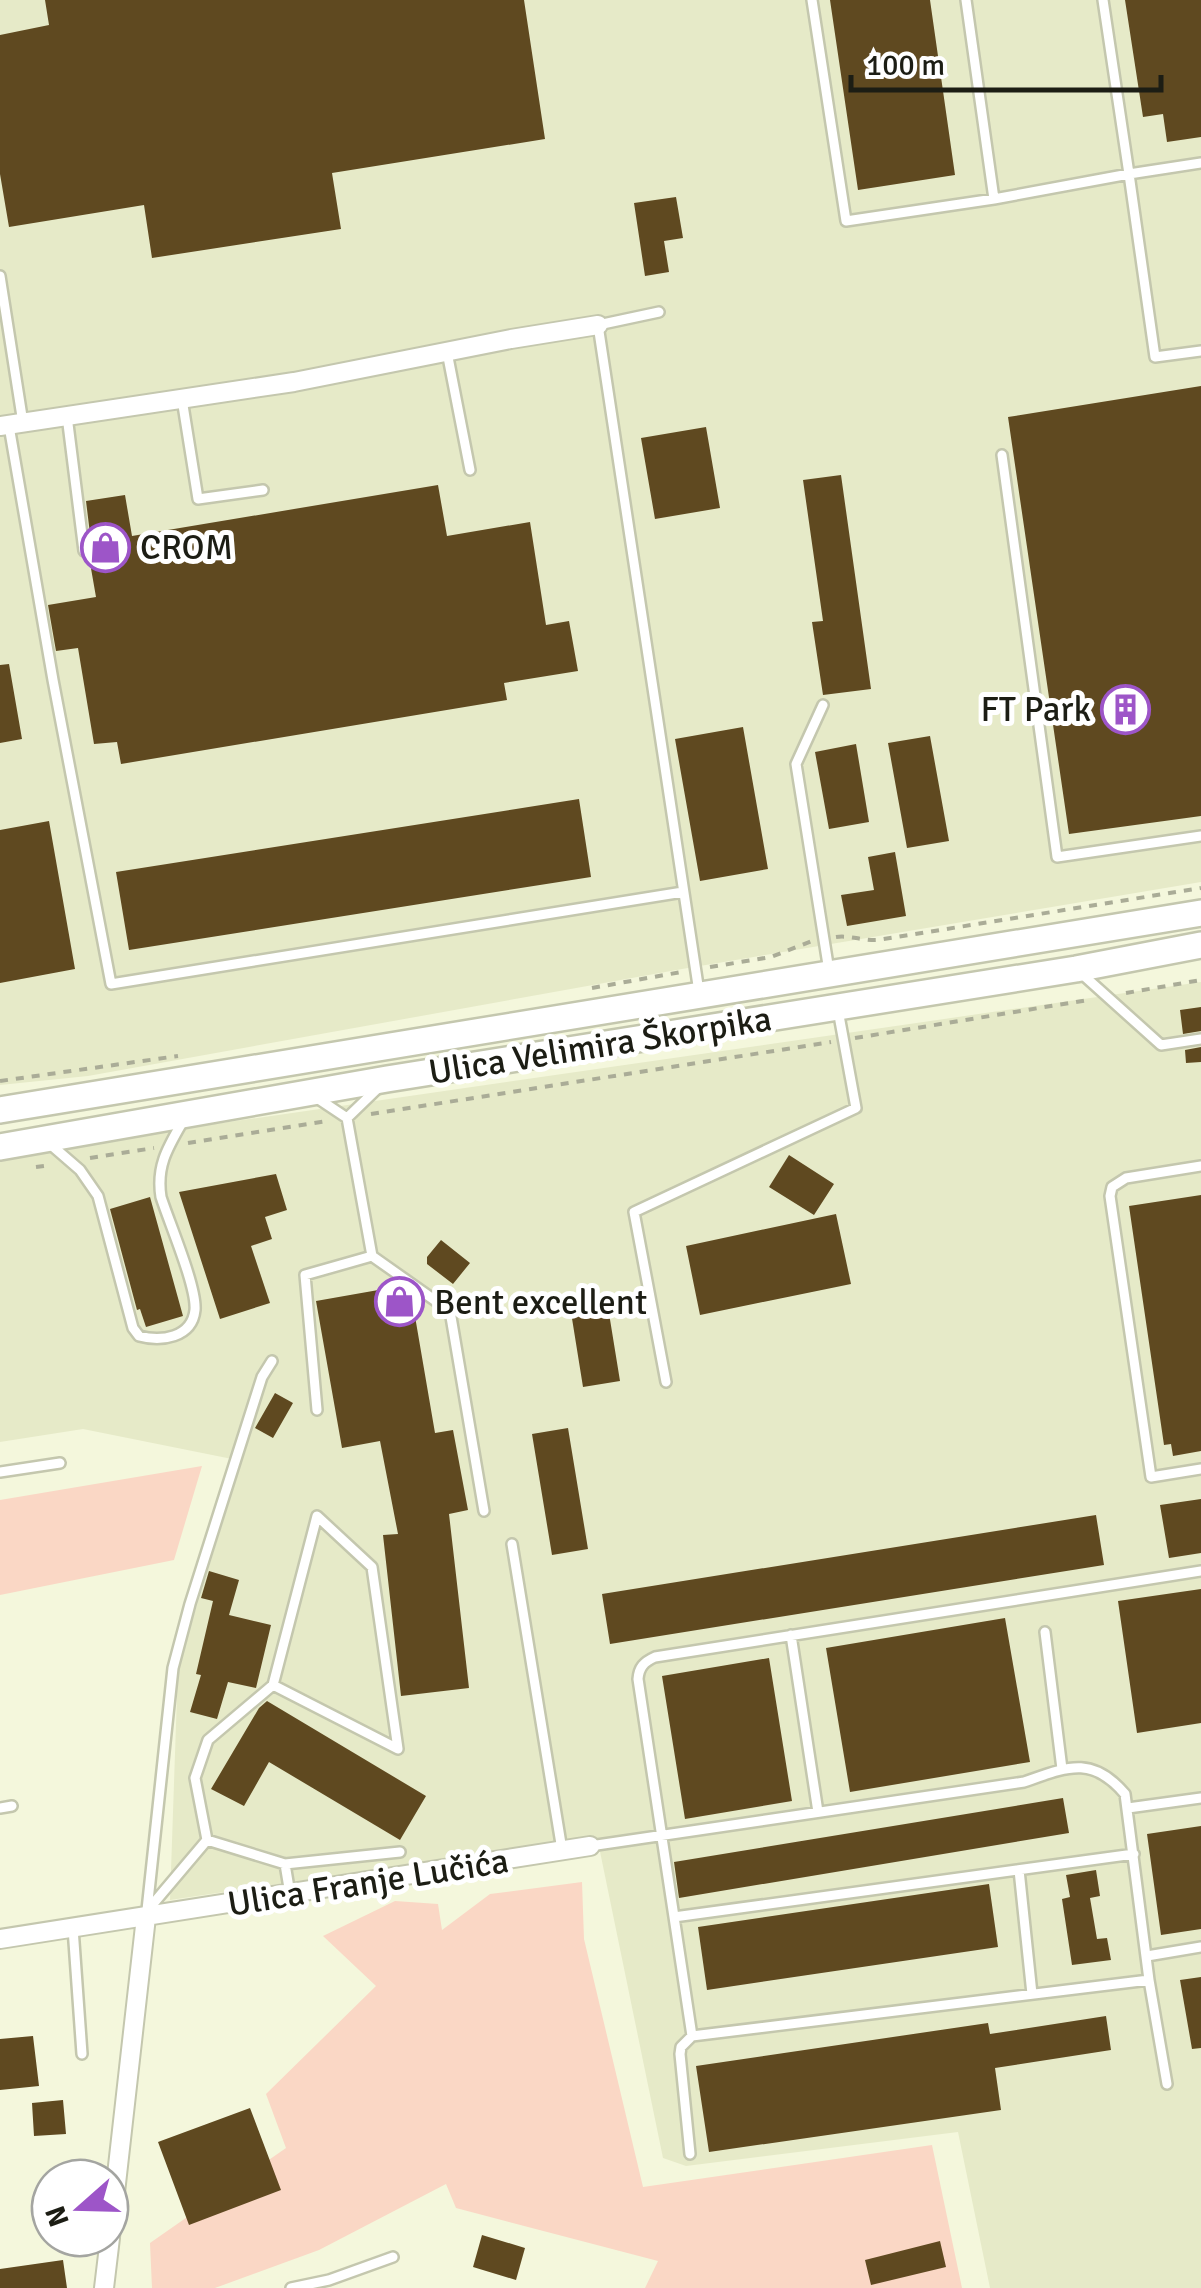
<svg xmlns="http://www.w3.org/2000/svg" width="1201" height="2288" viewBox="0 0 1201 2288" font-family="Signika,sans-serif">
  <rect width="100%" height="100%" fill="#f4f7dc"/>
  <path fill="#e6eac8" d="M0,0H1201V882L682,969L88,1076L0,1085Z
    M1201,982V2288H990L958,2132L686,2166L663,2158L597,1837L170,1900L178,1666L242,1461L83,1429L0,1442V1155Z"/>
  <path fill="#fad7c5" d="M202,1466L174,1560L0,1595V1500Z
    M582,1882L584,1939L643,2187L932,2145L962,2288H645L658,2261L456,2208L446,2184L319,2250L215,2288H152L150,2243L286,2148L266,2094L376,1986L323,1936L395,1901L438,1904L442,1930L490,1894Z"/>
  <path fill="#5f4920" d="M45,0H524L545,139L332,173L341,229L152,258L144,205L9,227L0,174V35L49,25Z
    M830,0H930L955,175L858,190Z
    M1125,0H1201V137L1167,142L1163,114L1143,117Z
    M676,197L683,238L664,241L669,272L645,276L634,203Z
    M1201,386V816L1069,834L1008,417Z
    M706,427L720,508L655,519L641,438Z
    M841,475L871,689L823,695L812,622L823,621L803,480Z
    M438,485L447,536L530,522L546,625L569,621L578,671L504,683L507,700L121,764L117,742L94,744L78,648L56,651L48,605L96,597L89,557L92,550L86,501L125,495L132,536Z
    M9,664L22,739L0,743V665Z
    M743,727L768,869L700,881L675,739Z
    M930,736L949,841L907,848L888,743Z
    M856,744L869,822L829,829L815,752Z
    M579,799L591,877L129,950L116,872Z
    M49,821L75,969L0,983V830Z
    M895,852L906,916L847,926L841,895L874,890L868,857Z
    M1201,1007V1031L1183,1034L1180,1010Z
    M1201,1047V1062L1186,1063L1185,1050Z
    M789,1155L834,1184L814,1215L769,1187Z
    M276,1174L287,1210L265,1217L272,1239L251,1246L270,1303L220,1319L179,1192Z
    M1201,1195V1451L1173,1456L1171,1444L1164,1445L1129,1206Z
    M150,1197L183,1316L146,1327L140,1309L137,1310L110,1209Z
    M836,1214L851,1284L700,1315L686,1246Z
    M441,1240L470,1263L453,1284L427,1264V1257Z
    M401,1286L411,1293L435,1433L453,1430L468,1510L449,1514L469,1688L401,1696L383,1535L398,1534L380,1441L342,1448L316,1301Z
    M607,1301L620,1381L583,1387L570,1306Z
    M275,1393L293,1403L273,1438L255,1428Z
    M568,1428L588,1549L552,1555L532,1434Z
    M1201,1499V1553L1169,1558L1160,1505Z
    M1096,1515L1104,1565L610,1644L602,1594Z
    M209,1571L239,1580L229,1615L271,1625L256,1688L228,1682L217,1719L190,1712L201,1675L196,1674L213,1601L201,1598Z
    M1201,1589V1723L1137,1733L1118,1601Z
    M1005,1618L1030,1762L850,1792L826,1648Z
    M769,1658L792,1801L685,1819L662,1676Z
    M267,1701L426,1796L400,1840L269,1762L244,1806L211,1789L259,1708Z
    M1063,1798L1069,1833L679,1898L674,1862Z
    M1201,1826V1929L1161,1935L1147,1834Z
    M1096,1870L1100,1896L1090,1898L1097,1939L1107,1938L1111,1960L1072,1965L1062,1899L1070,1897L1066,1875Z
    M989,1884L998,1947L707,1990L698,1927Z
    M1201,1977V2048L1192,2049L1180,1980Z
    M1106,2016L1111,2050L995,2068L1001,2110L709,2152L696,2066L988,2023L990,2034Z
    M33,2036L39,2086L0,2090V2039Z
    M63,2100L66,2134L34,2136L32,2103Z
    M250,2108L281,2190L189,2225L158,2142Z
    M482,2235L525,2248L516,2280L473,2267Z
    M940,2241L946,2267L871,2285L865,2260Z
    M63,2260L67,2288H0V2269Z"/>
  <g fill="none" stroke-linecap="round" stroke-linejoin="round">
    <defs>
      <path id="lane" d="M812,0L846,221L994,199L1129,174L1103,0
        M966,0L994,199
        M1201,163L1129,174L1155,357L1201,351
        M0,276L23,423
        M659,312L598,325L699,992
        M447,352L470,470
        M182,399L198,499L263,490
        M67,416L84,551
        M9,426L53,680L111,984L683,892
        M1002,455L1057,857L1201,836
        M823,705L796,764L829,971
        M1082,974L1161,1045L1201,1039
        M317,1098L347,1118L378,1088
        M347,1118L372,1256L450,1311L484,1511
        M50,1144L80,1170L98,1196L133,1328L139,1336C161,1342 192,1338 195,1310C197,1287 169,1222 161,1197C156,1166 168,1147 183,1121
        M1201,1166L1126,1178L1112,1187L1110,1196L1151,1477L1201,1469
        M666,1382L634,1212L856,1108L838,1010
        M317,1410L305,1275L372,1256
        M0,1472L60,1463
        M512,1544L562,1850
        M1045,1632L1062,1769
        M791,1635L818,1812
        M0,1808L12,1806
        M1128,1808L1201,1798
        M207,1840L285,1864L400,1852
        M590,1846L1024,1782C1067,1767 1092,1755 1125,1794L1149,1980L692,2036L681,2047L680,2054L690,2154
        M285,1864L290,1894
        M1019,1870L1032,1994
        M147,1910L173,1668L190,1604L262,1377L272,1361
        M147,1911L207,1840L195,1778L208,1740L273,1685L317,1516L372,1567L398,1749L273,1685
        M674,1917L1134,1854
        M73,1928L82,2054
        M1147,1956L1201,1947
        M1149,1980L1167,2084
        M692,2036L638,1679C639,1667 644,1662 655,1657L1201,1571
        M291,2288L329,2280L393,2257"/>
      <path id="street" d="M0,426L294,382L511,339L598,325
        M0,1939L590,1846
        M110,2237L146,1917
        M104,2288L110,2238"/>
      <path id="secondary" d="M0,1110L1201,913
        M0,1147L387,1079L1076,969L1201,945"/>
    </defs>
    <use href="#lane" stroke="#c4c7ae" stroke-width="14"/>
    <use href="#street" stroke="#c4c7ae" stroke-width="22"/>
    <use href="#secondary" stroke="#c4c7ae" stroke-width="30"/>
    <path stroke="#aaac97" stroke-width="4" stroke-dasharray="8 8" stroke-linecap="butt" d="M836,937C850,935 863,941 878,940L1201,888
      M710,967L771,957L812,941
      M592,988L681,972
      M1126,993L1201,980
      M855,1038L1088,1000
      M0,1081L178,1056
      M371,1114L831,1042
      M188,1143L327,1121
      M90,1158L154,1148
      M36,1167L51,1165"/>
    <use href="#lane" stroke="#fff" stroke-width="9"/>
    <use href="#street" stroke="#fff" stroke-width="18"/>
    <use href="#secondary" stroke="#fff" stroke-width="25"/>
  </g>
  <defs>
    <symbol id="shop-ring" viewBox="-11 -11 22 22"><circle r="9.5" fill="#fff" stroke="#9d55c8" stroke-width="1.5"/><path d="M-5-2.5h2.3a2.7 3.5 0 0 1 5.4 0H5L5.5 6h-11ZM-1.5-2.5h3a1.5 2.3 0 0 0-3 0Z" fill="#9d55c8"/></symbol>
    <symbol id="building-ring" viewBox="-11 -11 22 22"><circle r="9.5" fill="#fff" stroke="#9d55c8" stroke-width="1.5"/><path d="M-4-6H4V6H1V3H-1V6H-4ZM-2.5-4.3h1.7v1.8h-1.7ZM.8-4.3h1.7v1.8H.8ZM-2.5-1h1.7V.8h-1.7ZM.8-1h1.7V.8H.8Z" fill="#9d55c8"/></symbol>
  </defs>
  <g fill-rule="evenodd">
    <use href="#shop-ring" x="78" y="520" width="55" height="55"/>
    <use href="#building-ring" x="1098" y="682" width="55" height="55"/>
    <use href="#shop-ring" x="372" y="1274" width="55" height="55"/>
  </g>
  <g text-anchor="middle" stroke-width="10" stroke-linejoin="round" paint-order="stroke">
    <g font-size="35" fill="#1c1d14" stroke="#fff" text-anchor="start">
      <text x="140" y="559">CROM</text>
      <text x="1091" y="721" text-anchor="end">FT Park</text>
      <text x="434" y="1314">Bent excellent</text>
    </g>
    <g font-size="35" fill="#1c1d14" stroke="#fff">
      <text transform="translate(600 1045) rotate(-9)" y="12">Ulica Velimira Škorpika</text>
      <text transform="translate(368 1882) rotate(-9)" y="12">Ulica Franje Lučića</text>
    </g>
  </g>
  <g transform="translate(80 2208) rotate(250)"><circle r="48" fill="#ffffff" stroke="#a4a5a1" stroke-width="2.5"/>
  <path d="M0-8L18 38L0 25L-18 38Z" fill="#9d55c8"/>
  <text y="-15" font-size="28" font-weight="bold" text-anchor="middle" fill="#1c1d14">N</text>
  </g>
  <path d="M851 75v15h310v-15" fill="none" stroke="#1c1d14" stroke-width="5"/>
  <text x="866" y="75" font-size="30" fill="#1c1d14" stroke="#ffffff" stroke-width="8" paint-order="stroke">100 m</text>
</svg>
